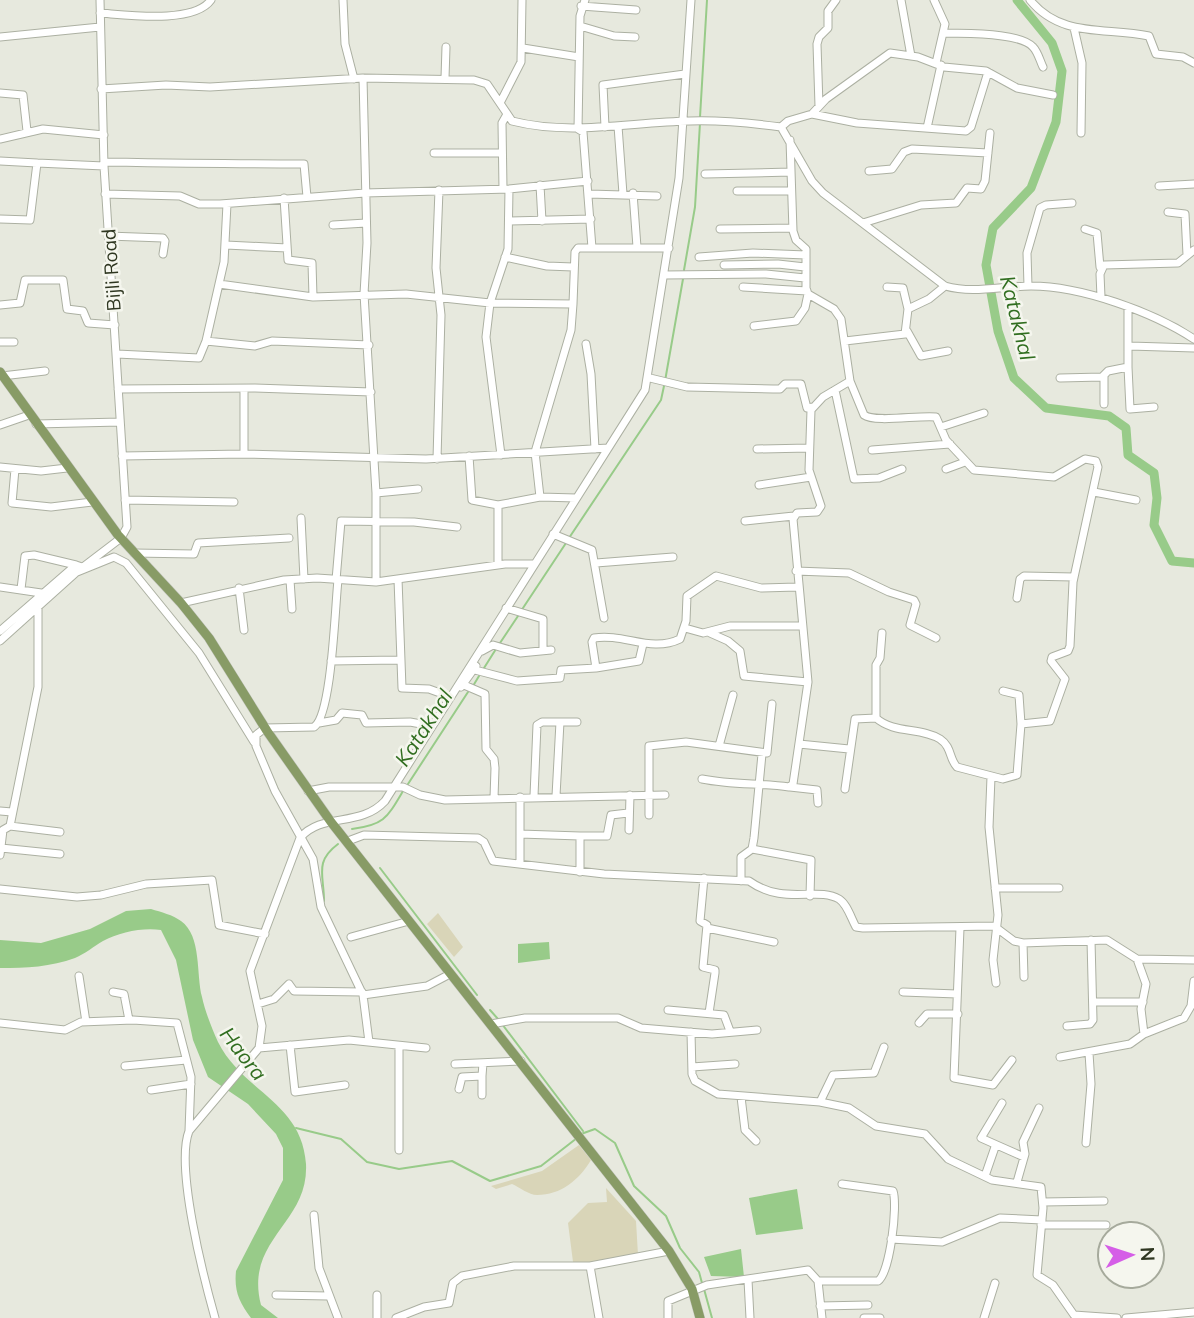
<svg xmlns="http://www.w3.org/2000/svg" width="1194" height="1318" viewBox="0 0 1194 1318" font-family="Mulish,sans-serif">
  <rect width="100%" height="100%" fill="#e7e9de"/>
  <path fill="#d9d5b8" d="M438,913L463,947L454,957L427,924Z
    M579,1145L591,1160C579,1180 561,1195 537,1195C529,1195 519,1187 512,1184L496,1189L491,1186L542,1171Z
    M606,1188L636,1221L638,1255L587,1266L573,1262L568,1223L588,1203L607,1202Z"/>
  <path fill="#98cb89" d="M151,909C161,912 173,915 181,921C202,936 196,975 202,997C205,1011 212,1029 218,1042C243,1092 302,1102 306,1164C309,1224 244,1239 261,1305L278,1318H251C239,1302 234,1291 236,1271L283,1180V1148L276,1134L248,1104L208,1077L193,1040L176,960L161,930C144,927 119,932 103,941C94,946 85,954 75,958C51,967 26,968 0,968V940L41,943L90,929L126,911Z
    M549,942L550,959L518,963V944Z
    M797,1189L803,1229L756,1235L749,1198Z
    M741,1249L744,1277L711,1276L704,1257Z"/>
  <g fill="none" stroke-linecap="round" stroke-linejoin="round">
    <path stroke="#98cb89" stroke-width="2" d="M700,117L707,0
      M684,270L695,207L700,123
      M665,381L683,279
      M569,538L661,400L664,386
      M521,611L566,543
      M500,643L518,616
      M484,668L496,649
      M473,686L479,676
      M408,784L468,692
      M352,829C384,825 387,818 403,791
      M380,868L477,995
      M324,901C324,875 314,862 338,844
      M490,1010L498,1019
      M502,1024L583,1131
      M296,1128L341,1139L367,1162L399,1169L452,1161L490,1181L541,1166L577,1138
      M581,1134L595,1129L615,1143L634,1186L666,1216L680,1248L699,1272L702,1283
      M704,1289L712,1318"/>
    <path stroke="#98cb89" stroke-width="9" d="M1017,0L1052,43L1062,71L1056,122L1031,188L993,228L986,265L998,331L1014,378L1046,408L1109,416L1126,428L1128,455L1154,473L1157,498L1154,525L1172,561L1194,563"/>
    <defs>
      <path id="minor" d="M343,0L345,44L354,79
        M585,0L580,16L578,129L583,132L592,248
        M901,0L911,56
        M934,0L945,24L936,63
        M1030,0C1061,38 1104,27 1149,36L1156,54L1183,57L1194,63
        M581,6L636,10
        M100,13C128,15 194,24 211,0
        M580,26L614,36L635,37
        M1074,28L1082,63L1081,133
        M945,33C964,34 1020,32 1033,47C1038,52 1040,61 1043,67
        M0,37L100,27
        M523,48L579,57
        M363,78L367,243L364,294L376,493V582
        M445,78L446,47
        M101,89L166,85L210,87L363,78L474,80L487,84L512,121C571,136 630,122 690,121C720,120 751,123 781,127L812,181L823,193L945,286C973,294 1002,286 1031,286C1081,286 1153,312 1194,339
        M0,93L23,95L27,131
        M500,103L521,62L522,0
        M819,106L817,44L819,37L828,28V11L836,0
        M812,114L826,99L890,53L918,57L944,67L986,71L1017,88L1053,95
        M618,126L623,194
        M605,127L603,85L685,74
        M781,127L788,121L812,114L857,123L966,131L971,127L988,72
        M927,128L941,65
        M0,139L43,129L104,135
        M790,140L793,231L796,240L806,249V288L808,294L834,309L841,319L850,381L864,415C875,423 919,415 936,417L946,440L974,470L1054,477L1085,459L1096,461L1098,467L1073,582L1070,646L1068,651L1052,657L1051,661L1065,679L1050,721L1021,724L1017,775L1003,779L957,767C949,759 952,747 940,739C921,727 894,734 876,718V665L880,658L882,633
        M434,153H501
        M0,161L37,163
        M104,162C170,163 238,164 304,164L307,197
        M869,171L892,169L904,152L912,149L988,153
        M705,174L791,172
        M540,185L542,221
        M1159,186L1194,184
        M503,189L502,123L506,116
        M737,191H791
        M633,193L637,247
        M105,194L180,196L199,204H220L365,193L509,189L588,181
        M589,194L657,196
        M284,198L288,260L312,263L313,297
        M227,204L224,262L206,341L255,346L272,341L369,345
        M1168,212L1185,214L1187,255
        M0,219L30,220L37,163L104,166
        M510,221L591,219
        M863,223L921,205L956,203L967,188L981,189L985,181L990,133
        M333,225L366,223
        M720,229L793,228
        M1085,229L1097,233L1100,267
        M108,236L163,238L165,241L163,254
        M226,245L287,248
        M505,257L547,266L573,267
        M699,257L753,253L806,255
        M724,265L778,264L805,267
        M664,275L766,274L805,278
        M219,284L313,297L406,294L490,303L573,304L575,252L578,248H669
        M1028,286L1027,253L1040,208L1046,205L1072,203
        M743,287L807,291
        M887,287L903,288L908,309
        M1101,297L1100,274L1104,265L1178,263L1194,250
        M0,305L20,303L25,280H63L67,309L83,311L88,323L115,325
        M754,326L796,321L805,308L808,294
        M907,331L921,356L948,351
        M845,341L905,334L908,309L929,299L945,286
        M0,342H14
        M586,344L591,374L595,449
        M1130,346L1194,348
        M117,354L199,358L206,341
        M1128,367L1130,409L1154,407
        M2,376L45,371
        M650,378L687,387L773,389H780L785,384H801L807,408L813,407
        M1060,378L1102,377L1108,371L1128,367V308
        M118,389L255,388L371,392
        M835,390L854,479L879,478L902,469
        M1104,404V376
        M36,424L120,422
        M0,425L29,415
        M941,427L984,413
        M757,449L809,448
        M872,450L950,444
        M244,454V389
        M501,455L486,337L490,303L508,249L509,189
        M122,456L244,454L426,459L608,448
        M469,456L472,500L498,505
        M437,459L441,315L436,268L439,190
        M0,467L41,471L67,468
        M15,469L12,503L51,507L92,502
        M946,469L965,462
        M759,485L811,477
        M1094,492L1136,500
        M376,493L418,489
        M540,497L576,498
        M125,500L234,502
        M301,518L304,579
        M745,521L794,516
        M553,534L592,550L604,618
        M134,553L194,554L198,543L289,538
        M596,563L673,557
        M498,565V505L540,497L535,452L571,330L573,304
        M796,571L849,573L889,592L914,600L916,604L910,625L936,638
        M77,572L114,557L126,563L199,653L254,742
        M398,579L402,688L429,689L451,697
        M290,580L292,609
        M336,580L341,521L414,522L457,527
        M338,580C335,606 332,715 314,727L265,728L256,735V746L275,791L313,859L321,907L363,995L369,1042
        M0,587L48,594
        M239,588L244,630
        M21,589L25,556L34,555L76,565
        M1017,598L1020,579L1024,576L1074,577
        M181,603L284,580L317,578L376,582L505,564H534
        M38,607V687L10,826L60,832
        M506,608L543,619V650
        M685,628L703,633L730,626H802
        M0,631L76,565L82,567
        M710,633L728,641L740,651L744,676L808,682
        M0,641L79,570L121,538L127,527L104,166L100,0
        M482,651L493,645L520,653L551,650
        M331,661L398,660
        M596,668L639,661L643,644
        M475,670L517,681L560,678L561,670L596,668L592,642L594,638C624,633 651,653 680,639L686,621L687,596L716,576L761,588L797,587
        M464,685L485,694L486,749L494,759L495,768L494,798
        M461,687L476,666
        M1003,691L1019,695L1021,724
        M319,723L336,720L342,713L362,715L366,723L410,722L432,726
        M799,744L849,749
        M719,746L733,695
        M991,777L989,827L998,915L993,960L996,983
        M702,779C732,785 760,783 789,787L793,784L808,682L793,519L797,513L817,512L821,506L809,470L811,410L823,397L850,381
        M790,787L817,790L818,803
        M845,789L855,719L876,718
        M308,791L329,787H403L420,795L445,800L665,795
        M534,796L537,725L542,722H577
        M556,796L560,722
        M520,797V863
        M0,811L12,812
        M649,815V746L686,742L767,753L772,704
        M629,830L630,795
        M520,834L580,836V872
        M580,836H607L611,815L628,813
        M348,841L364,835L478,838L484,842L493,861L604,874L749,881C784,906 817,886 839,899C847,904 851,918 856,927L863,928L994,926L1014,941L1023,943L1107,940L1137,959L1194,960
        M1,848L60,854
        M752,849L811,860L810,896
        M0,855L3,830L10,826
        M704,878L700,921L707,925L703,967L715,970V973L709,1013
        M741,881V857L752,849L754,838L762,754
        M995,888H1059
        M0,889L77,897L101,895L146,884L212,880L219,925L265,934
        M707,928L774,942
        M960,928L954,1078L993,1085L1012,1060
        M351,937L409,921
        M1023,943L1024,977
        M1137,959L1146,984L1141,1009L1144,1034
        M79,976L86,1022
        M113,992L124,994L129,1020
        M903,992L957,994
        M363,995L427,986L450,974
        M1093,1002H1143
        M258,1004L274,999L289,984L294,991L362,992
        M668,1010L724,1015L730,1031
        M0,1023L65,1030L81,1022L133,1020L177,1023L191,1077L189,1131
        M919,1023L927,1014H958
        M491,1024L525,1018H618L641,1028L712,1034L757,1030
        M1067,1026L1090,1024L1093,1020L1091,940
        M691,1032L692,1074L695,1081L718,1094L820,1102L849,1108L876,1126L925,1134L948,1159L992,1180L1041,1187L1043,1208L1037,1275L1053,1285L1074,1315L1117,1318
        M290,1045L295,1092L345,1085
        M259,1048L349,1040L426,1048
        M1060,1057L1130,1044L1144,1034L1184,1018L1191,1006L1194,981
        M455,1064L521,1061
        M125,1066L186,1060
        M692,1067L735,1064
        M459,1089L462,1077L482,1076L483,1063
        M151,1090L191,1084
        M482,1095V1076
        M741,1097L745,1130L756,1141
        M820,1102L833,1075L874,1073L884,1047
        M1002,1103L981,1138L1024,1157
        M1086,1143L1091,1084L1089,1053
        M399,1150V1046
        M985,1176L995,1147
        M1017,1182L1025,1154L1023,1142L1039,1108
        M1043,1202L1104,1201
        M314,1215L319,1268L338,1318
        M1041,1225H1106
        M891,1239L942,1242L1000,1218L1042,1220
        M590,1266L599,1318
        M748,1280L750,1318
        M818,1281H878C890,1273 898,1205 893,1191L842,1184
        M276,1295L328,1296
        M377,1295V1318
        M820,1306L868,1305
        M215,1318C204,1279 175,1167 189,1131L259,1048L262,1026L250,971L300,838C322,812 360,828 385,801L645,390L679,178L691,0
        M396,1318L424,1307L449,1303L453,1283L462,1276L514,1266H590L669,1251
        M668,1318V1301L707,1285L808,1270L818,1281L822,1318
        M864,1318H880
        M984,1318L995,1283
        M1126,1318L1194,1312"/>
      <path id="major" d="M0,372L118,535L181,603L209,638L267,731L331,822L669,1251L692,1289L700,1318"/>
    </defs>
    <use href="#minor" stroke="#acb0a2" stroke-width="9"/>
    <use href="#major" stroke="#c5c7c1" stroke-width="10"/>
    <use href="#minor" stroke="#fff" stroke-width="7"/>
    <use href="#major" stroke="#889b66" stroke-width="9"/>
  </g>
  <g text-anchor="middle" stroke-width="5" stroke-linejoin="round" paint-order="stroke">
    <g font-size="19" fill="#2f3721" stroke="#f5f6ee">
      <text transform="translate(111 270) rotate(-94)" y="7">Bijli Road</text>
    </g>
    <g font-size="21" font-style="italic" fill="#316e20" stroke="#f5f6ee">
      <text transform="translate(1017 318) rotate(76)" y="7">Katakhal</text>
      <text transform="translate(424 728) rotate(-57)" y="7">Katakhal</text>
      <text transform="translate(243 1054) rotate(52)" y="7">Haora</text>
    </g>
  </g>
  <g transform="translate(1131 1255) rotate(87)"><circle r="33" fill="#f5f6ee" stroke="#a6aa9c" stroke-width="2"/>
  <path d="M0-5L12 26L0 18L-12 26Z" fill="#d55ee7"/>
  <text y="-10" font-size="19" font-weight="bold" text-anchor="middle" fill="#2f3721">N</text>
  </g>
</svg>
